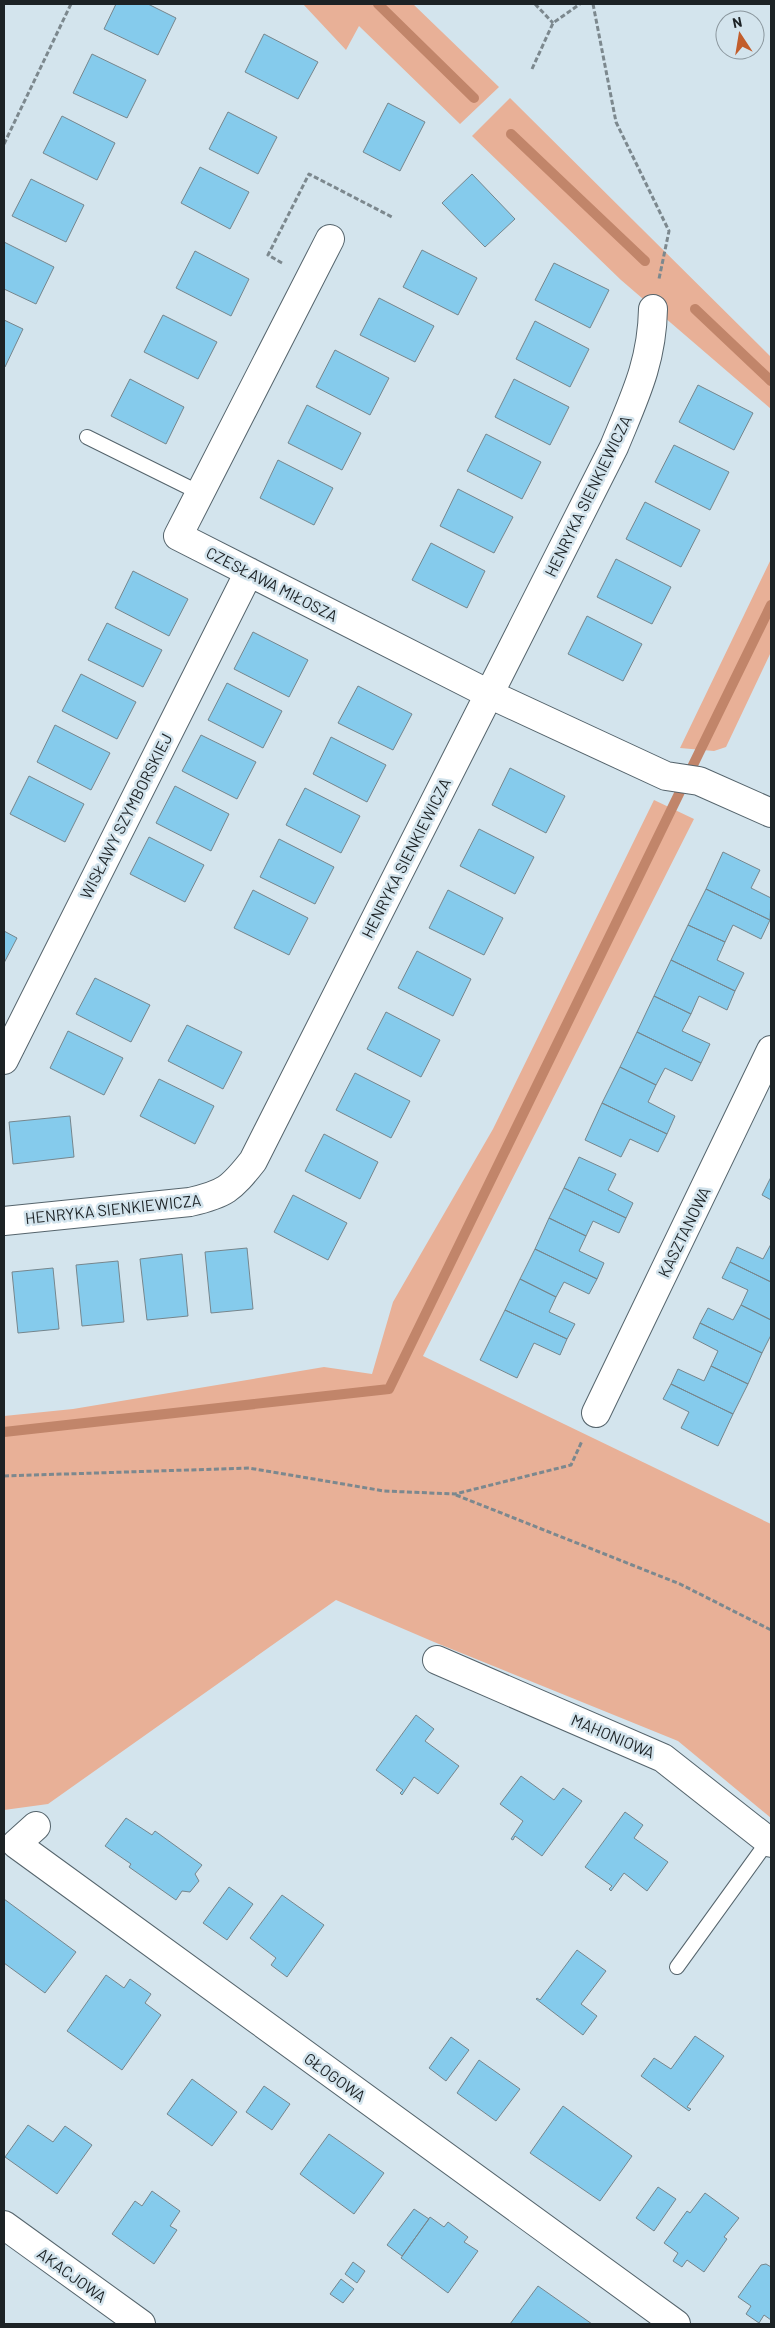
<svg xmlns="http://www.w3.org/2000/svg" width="775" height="2328" viewBox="0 0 775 2328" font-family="Barlow,sans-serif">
  <rect width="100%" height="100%" fill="#d3e4ed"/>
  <path fill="#e8b097" d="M303,4H413L499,87L460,124L359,26L346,50Z
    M510,98L771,357V409L621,280L472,136Z
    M771,559V652L726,747L714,751L680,748Z
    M654,800L694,819L423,1356L771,1524V1818L678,1741L434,1642L336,1600L48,1804L4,1810V1416L73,1409L324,1367L372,1374L393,1302L493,1129Z"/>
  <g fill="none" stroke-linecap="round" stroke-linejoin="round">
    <path stroke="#c1856a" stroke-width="10" d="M378,4L474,98
      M511,134L645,261
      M695,309L771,381
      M4,1432L389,1389L771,605"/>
  </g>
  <path fill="#85cbec" stroke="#76868d" d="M116,4H148L176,18L158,55L104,29Z
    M264,34L318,62L298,99L245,72Z
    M92,54L146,80L127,118L73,93Z
    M388,103L425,122L400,171L363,152Z
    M228,112L277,137L258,174L209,149Z
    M62,116L115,143L97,180L43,153Z
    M200,167L249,192L230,229L181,203Z
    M472,174L515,219L485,247L442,203Z
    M31,179L84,205L66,242L12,216Z
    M4,242L54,267L36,304L4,289Z
    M422,250L477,278L458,315L403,287Z
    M195,251L249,279L231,316L176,288Z
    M554,263L609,290L590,328L535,300Z
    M379,298L434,326L415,362L360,335Z
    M163,315L217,342L198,379L144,352Z
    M4,320L23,329L5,367L4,366Z
    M535,321L589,349L570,387L516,359Z
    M335,350L389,378L370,415L316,387Z
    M130,379L184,407L166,444L111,416Z
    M514,379L569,407L550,445L495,417Z
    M698,385L753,413L734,450L679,422Z
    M307,405L361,433L342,470L288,443Z
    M486,434L541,462L522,499L467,471Z
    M674,445L729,472L710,510L655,482Z
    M278,460L333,488L314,525L260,498Z
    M458,489L513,517L494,553L440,526Z
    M645,502L700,530L681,567L626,539Z
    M431,543L485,571L467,608L412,580Z
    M616,559L671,587L652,624L597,597Z
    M133,571L188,599L169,636L115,608Z
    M587,616L642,644L623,681L568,654Z
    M107,623L162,650L143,687L88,660Z
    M253,632L308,660L289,697L234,669Z
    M81,674L136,702L117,739L62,711Z
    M227,683L282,711L263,748L208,720Z
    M358,686L412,714L393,750L338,723Z
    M55,725L110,753L91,790L37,762Z
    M201,735L256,762L237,799L182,771Z
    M331,737L386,765L367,802L313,774Z
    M510,768L565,796L546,833L492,805Z
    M29,776L84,804L65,842L10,814Z
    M175,786L229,814L211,851L156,823Z
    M305,788L360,816L341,853L286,825Z
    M479,829L534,857L515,894L460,866Z
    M149,837L204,865L185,902L130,874Z
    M279,839L334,867L315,904L260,877Z
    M723,852L760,870L751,888L771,898L770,920L706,889Z
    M706,889L770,920L761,939L733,925L725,942L688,925Z
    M253,890L308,918L289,955L234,928Z
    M448,890L503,918L484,955L429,928Z
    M688,925L725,942L717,960L744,973L735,991L671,960Z
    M4,931L17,938L4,963Z
    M417,951L471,979L453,1016L398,988Z
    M671,960L735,991L727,1010L699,996L691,1014L654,996Z
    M95,978L150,1005L131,1042L76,1014Z
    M654,996L691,1014L682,1031L710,1044L701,1063L637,1032Z
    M386,1012L440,1040L421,1077L367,1049Z
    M187,1025L242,1052L223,1089L168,1061Z
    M68,1031L123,1058L104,1095L50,1068Z
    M637,1032L701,1063L692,1081L665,1068L656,1085L620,1067Z
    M620,1067L656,1085L648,1102L675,1116L667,1134L602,1103Z
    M355,1073L410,1101L391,1138L336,1110Z
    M159,1079L214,1106L195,1144L140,1116Z
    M602,1103L667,1134L658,1152L630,1139L621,1157L585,1140Z
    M70,1116L74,1157L13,1164L9,1122Z
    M324,1134L378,1162L360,1199L305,1171Z
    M579,1157L616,1174L608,1190L633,1203L626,1218L564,1188Z
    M771,1177V1200L762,1195Z
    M564,1188L626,1218L619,1233L593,1221L586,1236L549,1218Z
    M293,1195L347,1223L328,1260L274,1232Z
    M549,1218L586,1236L579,1251L604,1263L597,1279L535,1249Z
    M771,1244V1282L730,1262L737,1247L763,1259Z
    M247,1248L253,1309L211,1313L205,1252Z
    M535,1249L597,1279L589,1294L564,1282L556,1297L520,1279Z
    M182,1254L188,1316L147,1320L140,1259Z
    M118,1261L124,1322L82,1326L76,1265Z
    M730,1262L771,1282V1320L741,1305L748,1290L722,1278Z
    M53,1268L59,1329L18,1333L12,1272Z
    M520,1279L556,1297L549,1312L575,1324L567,1339L505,1310Z
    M741,1305L771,1320V1335L762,1353L700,1323L708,1308L733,1320Z
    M505,1310L567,1339L560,1355L534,1343L517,1378L480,1360Z
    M700,1323L762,1353L748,1384L711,1366L718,1351L693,1338Z
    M711,1366L748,1384L733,1414L671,1384L678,1369L704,1381Z
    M671,1384L733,1414L718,1446L681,1428L689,1412L663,1399Z
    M416,1715L434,1729L425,1741L459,1766L438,1794L414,1777L402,1795L400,1793L403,1790L376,1770Z
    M521,1776L554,1800L563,1788L582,1801L542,1856L515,1836L513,1840L511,1839L523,1821L500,1804Z
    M625,1812L643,1825L634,1838L668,1862L647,1891L624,1873L611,1891L609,1889L612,1886L585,1867Z
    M126,1818L152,1835L155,1831L202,1865L195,1874L199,1881L190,1892L182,1891L176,1900L129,1867L131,1864L105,1846Z
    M229,1887L253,1904L227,1940L203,1923Z
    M282,1895L324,1925L287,1977L271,1965L276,1958L250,1938Z
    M4,1899L76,1952L45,1993L4,1963Z
    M577,1950L606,1971L581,2004L597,2016L583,2035L536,1999L537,1998L540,2000Z
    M106,1975L124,1988L130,1979L151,1994L145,2003L161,2015L122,2070L67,2031Z
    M695,2036L724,2056L687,2107L691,2109L689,2111L641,2076L654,2058L671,2069Z
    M451,2037L469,2050L446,2081L429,2068Z
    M479,2060L520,2089L496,2121L457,2093Z
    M192,2079L237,2112L212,2146L167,2114Z
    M264,2086L290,2104L272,2130L246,2112Z
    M563,2106L632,2156L600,2201L530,2153Z
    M28,2125L53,2142L65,2126L92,2145L57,2194L5,2157Z
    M329,2134L384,2173L354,2214L300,2174Z
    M658,2187L676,2199L654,2231L636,2218Z
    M152,2191L180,2211L170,2226L177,2230L154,2264L112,2234L135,2201L142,2206Z
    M705,2193L739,2218L724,2237L727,2239L704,2272L687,2260L682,2267L673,2261L678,2253L664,2243L687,2211L690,2213Z
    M414,2209L429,2219L402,2256L387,2245Z
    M430,2217L444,2227L448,2222L468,2237L464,2242L478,2251L448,2293L401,2258Z
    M353,2262L365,2271L357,2283L345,2274Z
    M766,2264L771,2267V2320L764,2315L759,2323L746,2314L751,2306L738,2297L761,2265Z
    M341,2279L354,2289L343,2303L330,2294Z
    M538,2286L592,2324H510Z"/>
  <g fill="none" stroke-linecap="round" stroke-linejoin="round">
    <defs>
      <path id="service" d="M87,437L200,493
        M677,1967L768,1841"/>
      <path id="minor" d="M330,239L178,536L489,694L666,776L699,781L771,813
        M4,1060L249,572
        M4,1221L190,1202C225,1194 231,1189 253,1161L614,447C634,398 652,363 653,309
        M596,1413L771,1050
        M437,1660L663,1758L771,1843
        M36,1826L16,1844L676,2324
        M4,2225L141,2324"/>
    </defs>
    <use href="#service" stroke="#55646c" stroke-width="16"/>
    <use href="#minor" stroke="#55646c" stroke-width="30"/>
    <path stroke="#7c888e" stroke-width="3" stroke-dasharray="5 2.5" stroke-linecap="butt" d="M535,4L553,23
      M593,4L616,122L669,231L659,279
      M532,69L553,23L580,4
      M4,144L71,4
      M282,263L268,255L309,174L392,217
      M4,1476L249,1468L384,1491L455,1494L571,1465L582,1441
      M456,1495L680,1584L771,1630"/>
    <use href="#service" stroke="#fff" stroke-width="14"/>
    <use href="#minor" stroke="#fff" stroke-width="28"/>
  </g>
  <g text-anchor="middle" stroke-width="5" stroke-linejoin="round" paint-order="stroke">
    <g font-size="16" fill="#1c2225" stroke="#d3e4ed">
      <text transform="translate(588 496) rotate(-64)" y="6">HENRYKA SIENKIEWICZA</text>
      <text transform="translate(272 584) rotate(27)" y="6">CZESŁAWA MIŁOSZA</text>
      <text transform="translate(126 816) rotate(-63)" y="6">WISŁAWY SZYMBORSKIEJ</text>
      <text transform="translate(406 858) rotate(-63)" y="6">HENRYKA SIENKIEWICZA</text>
      <text transform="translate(113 1209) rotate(-6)" y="6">HENRYKA SIENKIEWICZA</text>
      <text transform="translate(684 1232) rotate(-64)" y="6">KASZTANOWA</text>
      <text transform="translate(613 1736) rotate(23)" y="6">MAHONIOWA</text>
      <text transform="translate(335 2077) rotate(36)" y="6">GŁOGOWA</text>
      <text transform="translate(72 2275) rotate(36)" y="6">AKACJOWA</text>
    </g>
  </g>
  <rect width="775" height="2328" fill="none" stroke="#1c2225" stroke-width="10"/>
  <g transform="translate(740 35) rotate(348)"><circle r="24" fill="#d3e4ed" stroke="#8a969d"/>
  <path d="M0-4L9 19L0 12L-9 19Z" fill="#c25d2b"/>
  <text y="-8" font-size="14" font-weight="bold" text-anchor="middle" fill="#1c2225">N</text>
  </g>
</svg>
